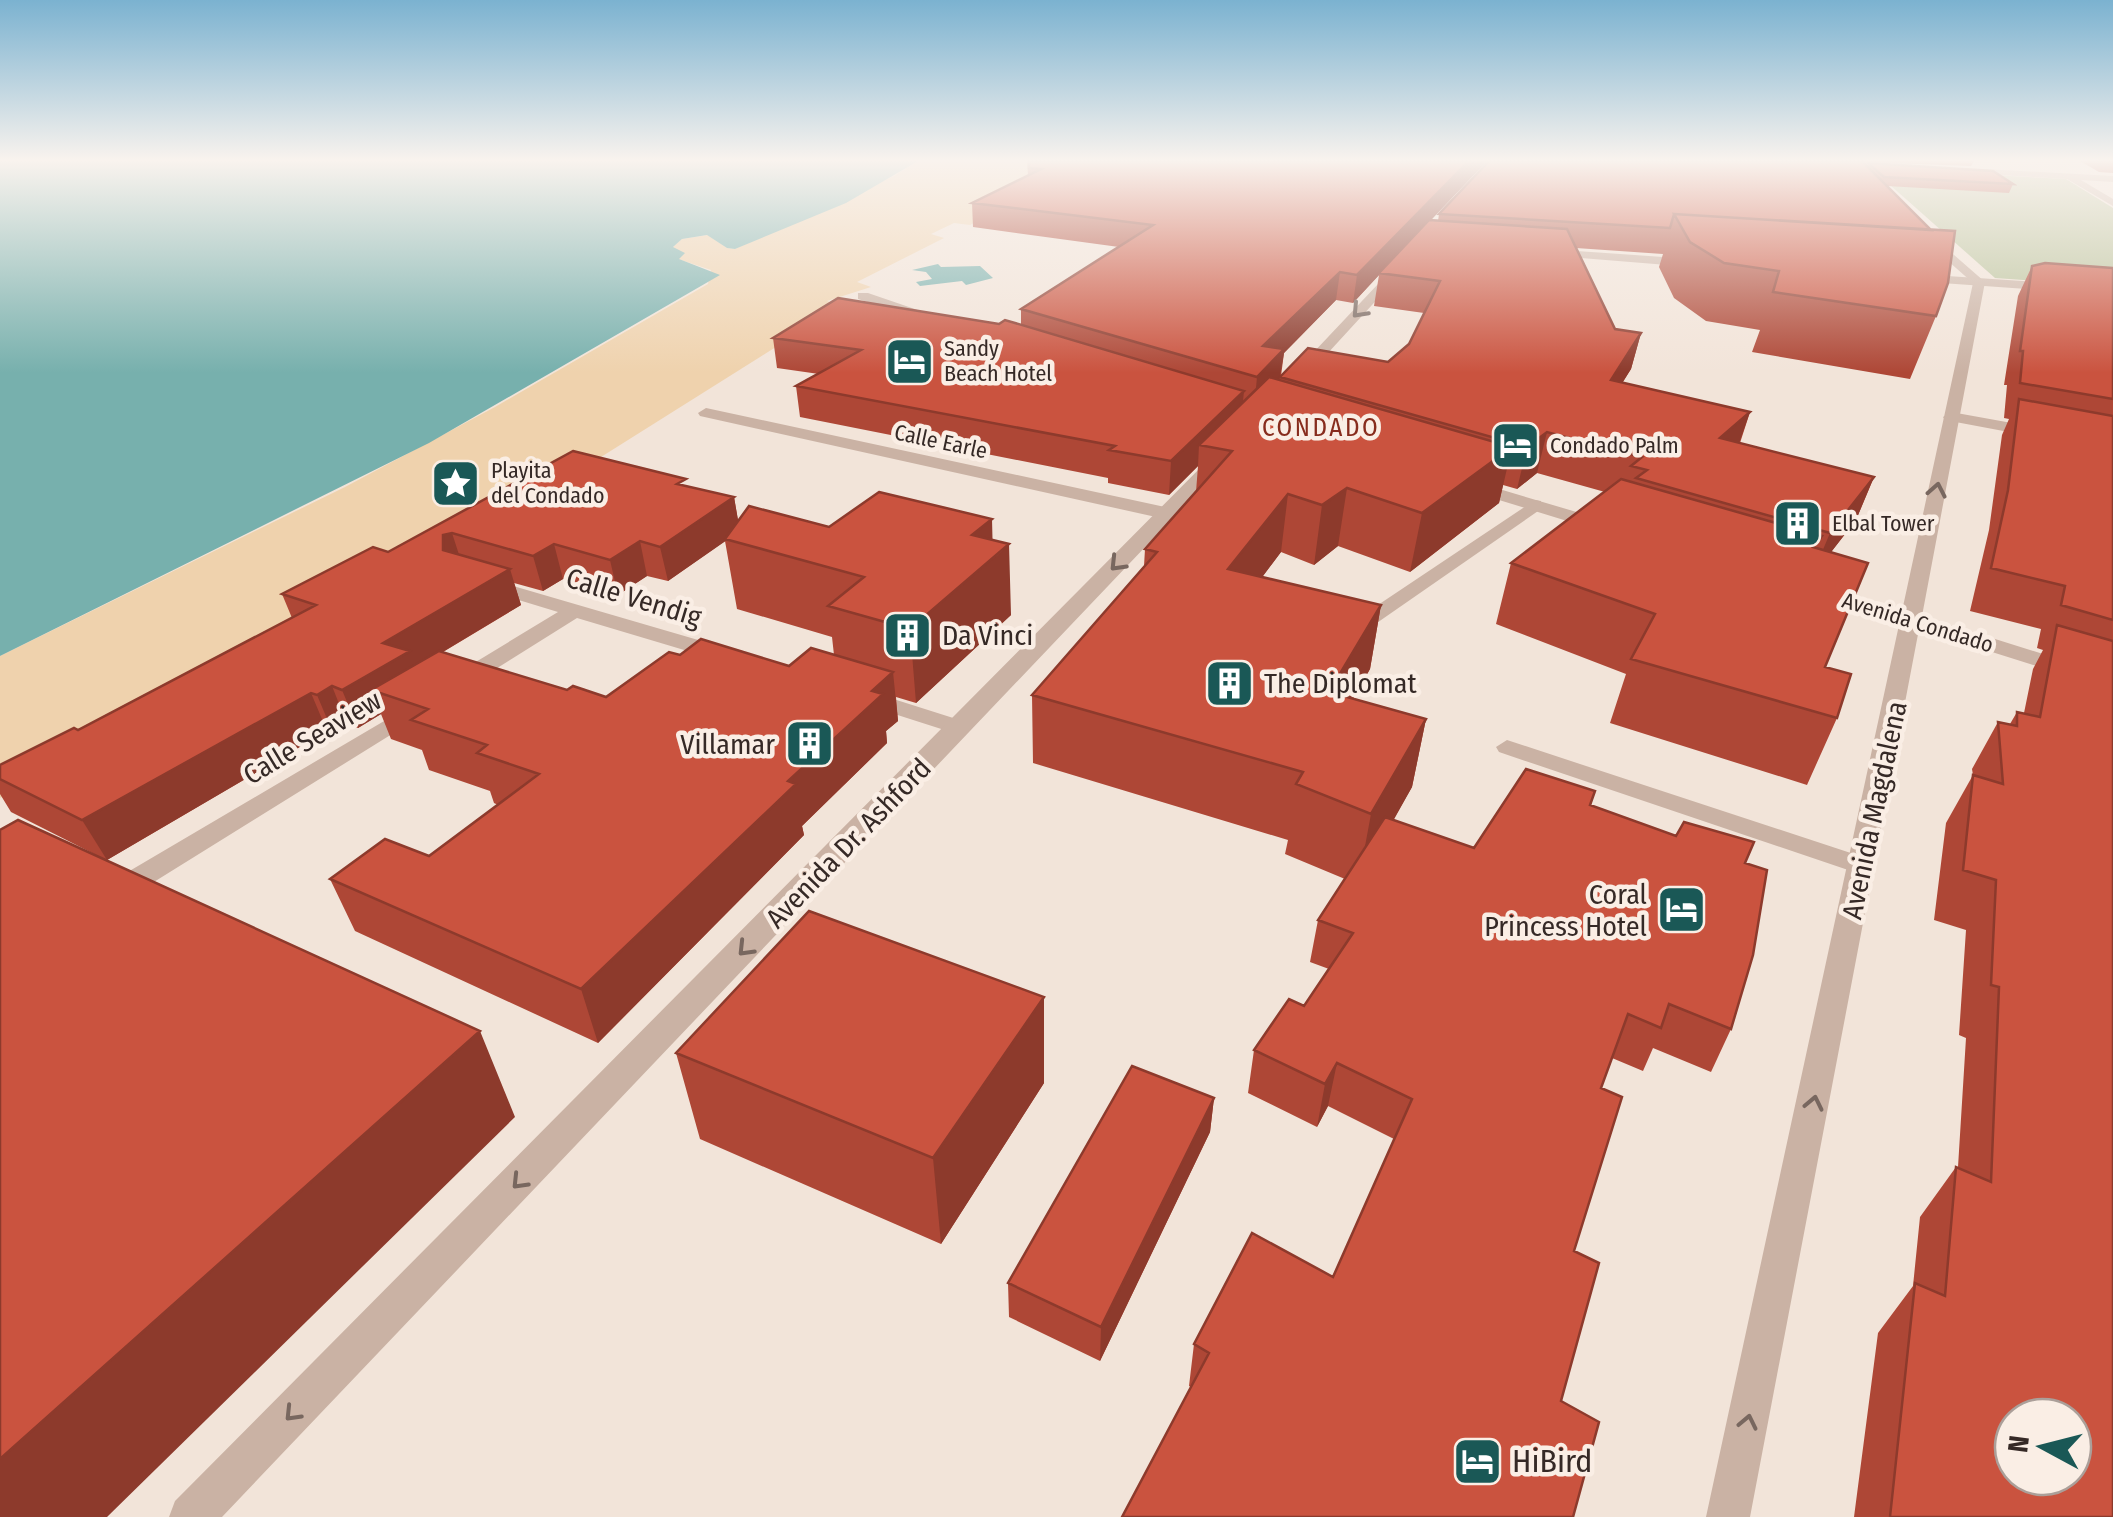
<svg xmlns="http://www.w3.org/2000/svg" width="2113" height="1517" viewBox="0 0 2113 1517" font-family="'Fira Sans Condensed',sans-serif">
  <rect width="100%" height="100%" fill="#f2e4d9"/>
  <path fill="#b7c198" d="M1872,169L2066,179L2113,208V286L1995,278Z"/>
  <path fill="#efd2ad" d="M918,161H1039L1018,200L970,225L954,223L931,234L944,238L857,282L871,287L827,301L841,306L566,479L245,649L0,798V656L345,487L495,407L708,284L711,270L678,259L673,247L682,239L708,235L727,248L735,249L894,176Z"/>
  <path fill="#77b0ad" d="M0,161H918L846,203L735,249L727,248L707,235L682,239L673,247L685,253L679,259L720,275L429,443L0,656Z
    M938,264L941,267L980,266L993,278L966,285L962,281L920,286L916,282L932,279L926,272L912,270Z"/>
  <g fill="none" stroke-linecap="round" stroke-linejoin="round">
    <path fill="#cab2a4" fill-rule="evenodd" d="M1535,500L1541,501V509L1371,627L1355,629L1345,623L1360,617Z
      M1507,740L1872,860L1876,866L1872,872H1854L1499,752L1496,747Z"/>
    <path fill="#cab2a4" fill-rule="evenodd" d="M1966,168L2113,176V182L2081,180L2113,199V206L2067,179L1963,173Z
      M1548,249L1692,259L1698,263L1692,267L1544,255Z
      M1917,274L2113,287V295L1913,281Z
      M858,293H868L941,318L929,321L858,299Z
      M706,408L1165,507L1174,513L1165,519L700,416L698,413Z
      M1951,412L2040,428L2048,433L2040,438L1945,420L1943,417Z
      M1469,480L1610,522L1612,526L1603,532L1463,489L1460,485Z
      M486,578L729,649L732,654L721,661L577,618L467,687H451L448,682L451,677L558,612L479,588L476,584Z
      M1823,587L1920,615L1923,620L1912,626L1816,597L1813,593L1816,589Z
      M865,690L969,723L972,728L960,735L857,702L853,697L857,692Z
      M413,704L421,706L425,711L421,716L141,890H121L117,883L121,876Z"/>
    <path fill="#cab2a4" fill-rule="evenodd" d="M1922,234H1930L1985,282L1922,616L2113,676V690L1919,629L1750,1517H1706L1973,283L1922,238Z
      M1395,266L1405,269L1305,378H1295V372Z
      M1220,453L1226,454V462L222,1517H169L175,1501L1214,454Z"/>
  </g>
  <path fill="#ae4736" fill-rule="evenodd" d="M1027,161H1487L1430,220L1438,221L1439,214L1489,161H1974L1971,166L1863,162L1867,166L1868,163L1993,171L2013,184L2009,193L1887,186L1931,230L1955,231L1948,283L1936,316L1910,379L1752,352L1760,330L1706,321L1674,298L1659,267L1663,254L1576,248L1615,329L1641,333L1631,369L1622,383L1750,412L1740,443L1874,477L1856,520L1831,552L1868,563L1825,667L1851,674L1837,718L1807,785L1610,723L1626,674L1496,624L1511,563L1605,492L1537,473L1517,489L1503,485L1499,503L1410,572L1338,546L1314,565L1281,552L1262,577L1381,605L1370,669L1353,699L1426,719L1412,787L1393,820L1474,848L1526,769L1595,791L1591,805L1676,836L1684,822L1754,842L1745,863L1767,870L1753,955L1731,1029L1711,1072L1653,1048L1643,1071L1612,1058L1601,1088L1622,1097L1574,1251L1599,1263L1561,1401L1599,1422L1573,1517H1122L1191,1387L1189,1386L1194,1344L1252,1233L1333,1277L1394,1139L1328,1106L1317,1127L1248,1093L1254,1050L1289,999L1304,1006L1329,969L1310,962L1318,920L1345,879L1285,854L1288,840L1033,763L1032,695L1144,566L1145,549L1196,492L1198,466L1169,495L1108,483V478L800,417L796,386L819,374L777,368L773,338L838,298L999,324L1005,320L1021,325V309L1119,247L973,227L972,203L1028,175ZM1379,275L1374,306L1424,313L1409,344L1388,362L1308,348L1281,376L1284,353L1336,300L1353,303Z
    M2080,161H2113V173L2099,172Z
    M2032,266L2113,268V1517H1854L1878,1333L1913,1286L1920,1217L1956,1167H1958L1966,1038L1959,1035L1966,930L1934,920L1946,823L1973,775L1972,769L1998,722L2010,724L2017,712L2024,713L2033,669L2043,650L2037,648L2041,629L1970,611L1989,530L2002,435L2009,419L2004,418L2007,385H2004L2018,296Z
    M573,451L688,487L734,497L738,521L829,527L992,519V540L1011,615L916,703L896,697L898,721L886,731L887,743L802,826L804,835L598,1043L355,931L330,879L429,856L498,805L494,803L490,791L429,770L422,750L391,739L381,714L358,728L347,724L333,733L327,731L107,860L515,1117L106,860L11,812L0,794V765L78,730L292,618L282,594L388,552ZM725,541L737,609L832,637L834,655L789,666L680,655L606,697L567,690L443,652L521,605L514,583L543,591L563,579L618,595L647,576L668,581Z
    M676,1053L1044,1083L941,1244L700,1139Z
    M1214,1098L1210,1132L1100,1361L1009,1317L1008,1283Z"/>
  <path fill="#8d3a2c" d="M1469,161H1487L1381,273H1379V275L1353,303L1357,275Z
    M1340,272L1336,300L1284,353L1279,382L1254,409L1257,377L1263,346Z
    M1641,333L1631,369L1600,419L1611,380Z
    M1244,391L1241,422L1199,445L1198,466L1169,495L1171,461Z
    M1750,412L1736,452L1720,438Z
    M1547,432L1537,473L1517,489L1527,447Z
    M1512,447L1499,503L1410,572L1422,513Z
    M1874,477L1856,520L1811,578L1830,533Z
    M1347,488L1338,546L1314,565L1322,505Z
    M1288,494L1281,552L1222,631L1228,569Z
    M734,497L740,531L668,581L660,547Z
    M992,519L993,559L1009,544L1011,615L916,703L910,629L972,535Z
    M452,533L463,567L443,550V535Z
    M640,541L647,576L618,595L610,560Z
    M554,544L563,579L543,591L533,556Z
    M510,569L521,605L416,668L371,690L381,714L358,728L342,690L383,643Z
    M1381,605L1370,669L1318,760L1329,692Z
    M893,672L898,721L886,731L887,743L802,826L804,835L598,1043L581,989L788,781L872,691Z
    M332,686L347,724L333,733L317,695Z
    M311,693L327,731L107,860L82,820Z
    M1426,719L1412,787L1358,884L1371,814Z
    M1044,997V1083L941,1244L933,1158Z
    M480,1031L515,1117L107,1517H0V1459Z
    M1337,1063L1328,1106L1317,1127L1325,1084Z
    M1214,1098L1210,1132L1100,1361L1101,1327Z"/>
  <path fill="#ca533f" stroke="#8d3a2c" stroke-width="2.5" fill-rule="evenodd" d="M1029,161H1469L1357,275L1340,272L1263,346L1284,349L1257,377L1021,309L1153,225L972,203L1041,169L1029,168Z
    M1489,161H1862L1931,230L1674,214L1670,228L1439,214Z
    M1868,163L1993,171L2013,184L1884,177Z
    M1674,214L1955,231L1948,283L1936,316L1773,292L1779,271L1724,263L1690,242Z
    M1429,220L1567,229L1615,329L1641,333L1611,380L1750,412L1720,438L1874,477L1830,533L1636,478L1647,470L1631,466L1642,457L1547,432L1527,447L1280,377L1308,348L1388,362L1409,344L1440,281L1379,273Z
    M2045,263L2113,268V399L2020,383L2023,351H2020L2032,266Z
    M838,298L999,324L1005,320L1244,391L1171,461L1109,450L1115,446L796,386L861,350L773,338Z
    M1269,377L1512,447L1422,513L1347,488L1322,505L1288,494L1228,569L1381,605L1329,692L1426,719L1371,814L1296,784L1303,772L1032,695L1157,552L1145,549L1232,451L1199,445Z
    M2019,399L2113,416V620L2061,605L2065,586L1991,568L2008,490Z
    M573,451L686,479L677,484L734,497L660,547L640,541L610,560L554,544L533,556L452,533L443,535V550L510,569L383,643L410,651L342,690L332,686L317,695L311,693L82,820L0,779V765L74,728L78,730L316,605L282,594L373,547L388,552Z
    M1621,479L1822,536L1813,547L1868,563L1825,667L1851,674L1837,718L1631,659L1655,614L1511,563Z
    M879,492L992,519L972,535L1009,544L910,629L828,606L864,577L725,539L749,506L829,527Z
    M2057,625L2113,641V1517H1890L1915,1283L1945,1296L1956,1167L1991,1182L1999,987L1991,985L1996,880L1963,870L1973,775L2003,784L1998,722L2017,726V712L2040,717ZM2013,1417H2073V1477H2013Z
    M701,639L789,666L811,648L893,672L872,691L883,694L788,781L796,784L581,989L330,879L385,839L429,856L539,774L477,753L487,745L411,720L428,709L371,690L439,651L567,690L573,686L606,697L669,652L680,655Z
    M1526,769L1595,791L1590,805L1676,836L1684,822L1754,842L1745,863L1767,870L1753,955L1731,1029L1669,1004L1661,1028L1628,1014L1601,1088L1622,1097L1574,1251L1599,1263L1561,1401L1599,1422L1573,1517H1122L1209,1353L1194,1344L1252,1233L1333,1277L1412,1099L1337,1063L1325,1084L1254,1050L1289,999L1304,1006L1353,933L1318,920L1385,817L1474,848Z
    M18,820L480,1031L0,1459V830Z
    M809,911L1044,997L933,1158L676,1053Z
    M1132,1066L1214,1098L1101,1327L1008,1283Z"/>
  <defs><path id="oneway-chevron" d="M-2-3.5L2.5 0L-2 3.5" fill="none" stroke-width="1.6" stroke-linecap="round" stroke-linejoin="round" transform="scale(2.5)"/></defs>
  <g stroke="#78675f">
    <use href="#oneway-chevron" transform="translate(1359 311) rotate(133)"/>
    <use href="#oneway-chevron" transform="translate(1937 490) rotate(-79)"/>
    <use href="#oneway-chevron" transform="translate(1117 564) rotate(134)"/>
    <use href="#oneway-chevron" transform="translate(745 949) rotate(134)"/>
    <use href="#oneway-chevron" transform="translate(1814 1103) rotate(-78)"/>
    <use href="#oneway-chevron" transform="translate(519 1182) rotate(134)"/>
    <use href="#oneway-chevron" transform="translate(292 1414) rotate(134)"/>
    <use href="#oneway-chevron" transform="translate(1748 1422) rotate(-78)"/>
  </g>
  <linearGradient id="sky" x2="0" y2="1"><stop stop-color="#7bb2d0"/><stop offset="0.43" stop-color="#f9f3ee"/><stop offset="1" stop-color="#f9f3ee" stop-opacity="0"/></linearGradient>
  <rect width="2113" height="373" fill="url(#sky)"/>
  <defs>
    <symbol id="hotel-square" viewBox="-11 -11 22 22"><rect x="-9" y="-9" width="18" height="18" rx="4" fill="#1a5856" stroke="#faeee5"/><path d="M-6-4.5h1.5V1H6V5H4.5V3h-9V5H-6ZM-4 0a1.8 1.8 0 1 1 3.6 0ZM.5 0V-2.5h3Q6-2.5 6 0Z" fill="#fff"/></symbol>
    <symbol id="sight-square" viewBox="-11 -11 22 22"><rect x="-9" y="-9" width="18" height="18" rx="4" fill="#1a5856" stroke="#faeee5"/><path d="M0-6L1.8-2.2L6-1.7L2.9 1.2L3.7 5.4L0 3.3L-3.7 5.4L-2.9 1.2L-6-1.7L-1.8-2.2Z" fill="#fff"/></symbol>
    <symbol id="building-square" viewBox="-11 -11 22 22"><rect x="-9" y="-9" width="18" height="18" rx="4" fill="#1a5856" stroke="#faeee5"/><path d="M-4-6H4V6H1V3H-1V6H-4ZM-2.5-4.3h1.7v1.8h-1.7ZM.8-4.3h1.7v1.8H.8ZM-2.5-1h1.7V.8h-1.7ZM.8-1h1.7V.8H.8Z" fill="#fff"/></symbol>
  </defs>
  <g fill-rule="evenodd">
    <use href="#hotel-square" x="882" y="334" width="55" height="55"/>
    <use href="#hotel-square" x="1488" y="418" width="55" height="55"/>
    <use href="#sight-square" x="428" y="456" width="55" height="55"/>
    <use href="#building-square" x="1770" y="496" width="55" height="55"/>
    <use href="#building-square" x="880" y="608" width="55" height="55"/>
    <use href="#building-square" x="1202" y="656" width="55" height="55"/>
    <use href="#building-square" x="782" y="716" width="55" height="55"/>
    <use href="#hotel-square" x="1654" y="882" width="55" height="55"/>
    <use href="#hotel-square" x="1450" y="1434" width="55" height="55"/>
  </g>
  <g text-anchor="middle" stroke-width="9" stroke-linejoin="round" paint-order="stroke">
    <g font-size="22" fill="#352926" stroke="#faeee5" text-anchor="start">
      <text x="944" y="356">Sandy<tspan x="944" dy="25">Beach Hotel</tspan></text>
      <text x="1550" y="453">Condado Palm</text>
      <text x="491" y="478">Playita<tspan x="491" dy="25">del Condado</tspan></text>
      <text x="1832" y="531">Elbal Tower</text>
    </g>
    <g font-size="22" fill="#352926" stroke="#faeee5">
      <text transform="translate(941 441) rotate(12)" y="8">Calle Earle</text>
      <text transform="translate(1918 622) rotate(17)" y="8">Avenida Condado</text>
    </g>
    <g font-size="25" letter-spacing="2.5" fill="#872c1d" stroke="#faeee5">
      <text x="1321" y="436">CONDADO</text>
    </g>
    <g font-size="28" fill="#352926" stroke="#faeee5">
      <text transform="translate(634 597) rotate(17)" y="10">Calle Vendig</text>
      <text transform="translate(312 737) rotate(-31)" y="10">Calle Seaview</text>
      <text transform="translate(1874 810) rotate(-78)" y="10">Avenida Magdalena</text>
      <text transform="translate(848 843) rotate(-46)" y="10">Avenida Dr. Ashford</text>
    </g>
    <g font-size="28" fill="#352926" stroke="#faeee5" text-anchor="start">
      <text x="942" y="645">Da Vinci</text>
      <text x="1264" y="693">The Diplomat</text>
      <text x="775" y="754" text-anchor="end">Villamar</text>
      <text x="1647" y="904" text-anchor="end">Coral<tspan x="1647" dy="32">Princess Hotel</tspan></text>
    </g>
    <g font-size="32" fill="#352926" stroke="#faeee5" text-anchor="start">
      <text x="1512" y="1472">HiBird</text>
    </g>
  </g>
  <g transform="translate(2043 1447) rotate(277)"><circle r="48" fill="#faeee5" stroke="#ab9f99" stroke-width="2.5"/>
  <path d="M0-8L18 38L0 25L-18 38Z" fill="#1a5856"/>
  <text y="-15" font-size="28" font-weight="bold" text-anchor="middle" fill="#352926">N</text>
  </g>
</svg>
